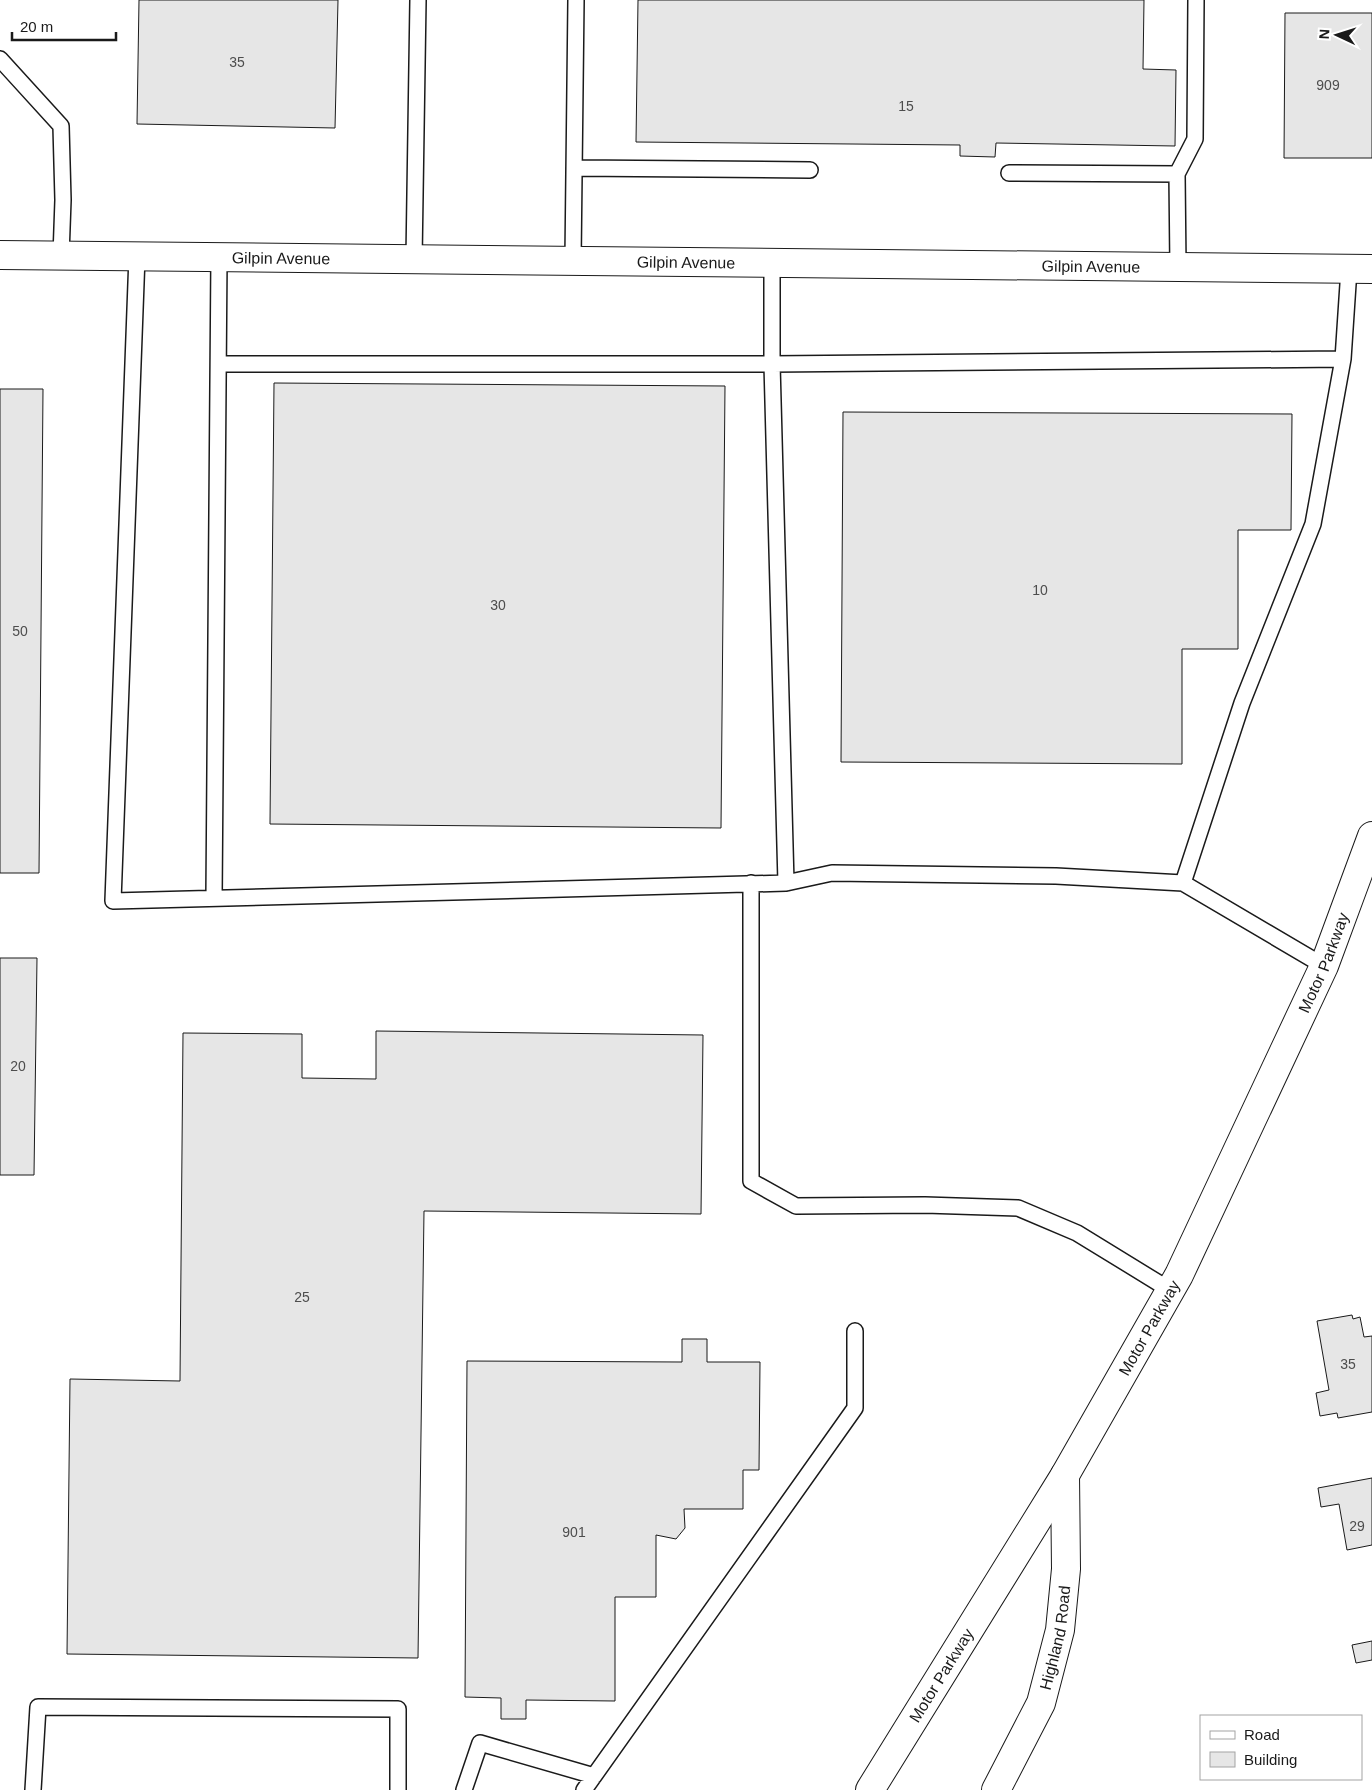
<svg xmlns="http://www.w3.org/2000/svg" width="1372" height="1790" viewBox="0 0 1372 1790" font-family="Helvetica,sans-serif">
  <rect width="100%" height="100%" fill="#fff"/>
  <path fill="#e6e6e6" stroke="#1a1a1a" d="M139,0H338L335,128L137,124Z
    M638,0H1144L1143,69L1176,70L1175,146L996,143L995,157L960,156V145L636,142Z
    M1285,13H1372V158H1284Z
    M274,383L725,386L721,828L270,824Z
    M0,389H43L39,873H0Z
    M843,412L1292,414L1291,530H1238V649H1182V764L841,762Z
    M0,958H37L34,1175H0Z
    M376,1031L703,1035L701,1214L424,1211L418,1658L67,1654L70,1379L180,1381L183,1033L302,1034V1078L376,1079Z
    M1352,1315L1353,1319L1360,1317L1364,1337L1372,1336V1412L1338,1418L1337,1413L1320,1416L1316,1393L1329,1390L1317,1321Z
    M682,1339H707V1362H760L759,1470H743V1509H684L685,1528L676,1539L656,1535V1597H615V1701L526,1700V1719H501V1698L465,1697L467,1361L682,1362Z
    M1372,1478V1545L1347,1550L1339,1504L1321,1507L1318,1488Z
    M1372,1641V1660L1356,1663L1352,1645Z"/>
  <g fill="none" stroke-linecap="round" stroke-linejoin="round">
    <defs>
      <path id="service" d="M0,59L61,126L63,200L61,256
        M574,168L810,170
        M1009,173L1177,174L1178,267
        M1177,174L1195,139L1196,0
        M137,256L113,901L786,883L832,873L1056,876L1183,883L1324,966
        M414,259L418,0
        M573,261L576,0
        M772,263V364L786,883
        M220,364H772L1343,359
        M751,883V1181L796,1206L925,1205L1018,1208L1077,1233L1170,1290
        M1183,883L1242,703L1313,524L1343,359L1349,269
        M214,898L219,257
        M33,1790L38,1707L398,1709V1790
        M464,1790L480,1743L594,1776
        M584,1790L855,1408V1331"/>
      <g id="minor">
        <path id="s1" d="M0,255L1372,269"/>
        <path id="s2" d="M996,1790L1041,1703L1060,1630L1066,1569L1065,1475"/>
      </g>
      <g id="secondary">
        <path id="s3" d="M870,1790L1065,1475L1179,1275L1324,966L1372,836"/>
      </g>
    </defs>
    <use href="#service" stroke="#1a1a1a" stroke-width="18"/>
    <use href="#minor" stroke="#1a1a1a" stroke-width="30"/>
    <use href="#secondary" stroke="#1a1a1a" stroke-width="30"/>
    <use href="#service" stroke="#fff" stroke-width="15"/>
    <use href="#minor" stroke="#fff" stroke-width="28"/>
    <use href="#secondary" stroke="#fff" stroke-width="28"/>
  </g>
  <g text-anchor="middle" stroke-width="4" stroke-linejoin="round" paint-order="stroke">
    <g font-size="14" fill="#4d4d4d">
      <text x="237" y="67">35</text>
      <text x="1328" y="90">909</text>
      <text x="906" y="111">15</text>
      <text x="1040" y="595">10</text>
      <text x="498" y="610">30</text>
      <text x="20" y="636">50</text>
      <text x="18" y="1071">20</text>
      <text x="302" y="1302">25</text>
      <text x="1348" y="1369">35</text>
      <text x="1357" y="1531">29</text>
      <text x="574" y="1537">901</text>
    </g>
    <g font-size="16" fill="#1a1a1a" stroke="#fff">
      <text dy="6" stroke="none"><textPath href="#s1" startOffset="281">Gilpin Avenue</textPath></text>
      <text dy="6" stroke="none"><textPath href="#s1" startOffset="686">Gilpin Avenue</textPath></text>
      <text dy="6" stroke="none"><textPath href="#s1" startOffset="1091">Gilpin Avenue</textPath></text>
      <text dy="6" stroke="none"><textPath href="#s3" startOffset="945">Motor Parkway</textPath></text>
      <text dy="6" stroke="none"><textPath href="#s3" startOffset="540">Motor Parkway</textPath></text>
      <text dy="6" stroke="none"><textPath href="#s2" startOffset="165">Highland Road</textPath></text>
      <text dy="6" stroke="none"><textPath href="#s3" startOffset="135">Motor Parkway</textPath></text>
    </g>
  </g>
  <rect x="1200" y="1715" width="162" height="65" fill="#ffffff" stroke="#a3a3a3"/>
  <rect x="1210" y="1731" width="25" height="8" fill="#ffffff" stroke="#a3a3a3"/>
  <text x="1244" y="1740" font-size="15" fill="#1a1a1a">Road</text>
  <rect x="1210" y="1752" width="25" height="15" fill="#e6e6e6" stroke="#a3a3a3"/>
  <text x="1244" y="1765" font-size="15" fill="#1a1a1a">Building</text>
  <g transform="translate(1337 35) rotate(274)" stroke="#ffffff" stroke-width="4" paint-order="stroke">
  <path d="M0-4L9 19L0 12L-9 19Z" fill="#1a1a1a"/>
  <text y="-8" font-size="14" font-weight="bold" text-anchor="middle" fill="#1a1a1a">N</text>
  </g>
  <path d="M12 32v8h104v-8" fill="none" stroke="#1a1a1a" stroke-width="2.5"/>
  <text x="20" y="32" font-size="15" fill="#1a1a1a" stroke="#ffffff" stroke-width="4" paint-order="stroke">20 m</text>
</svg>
